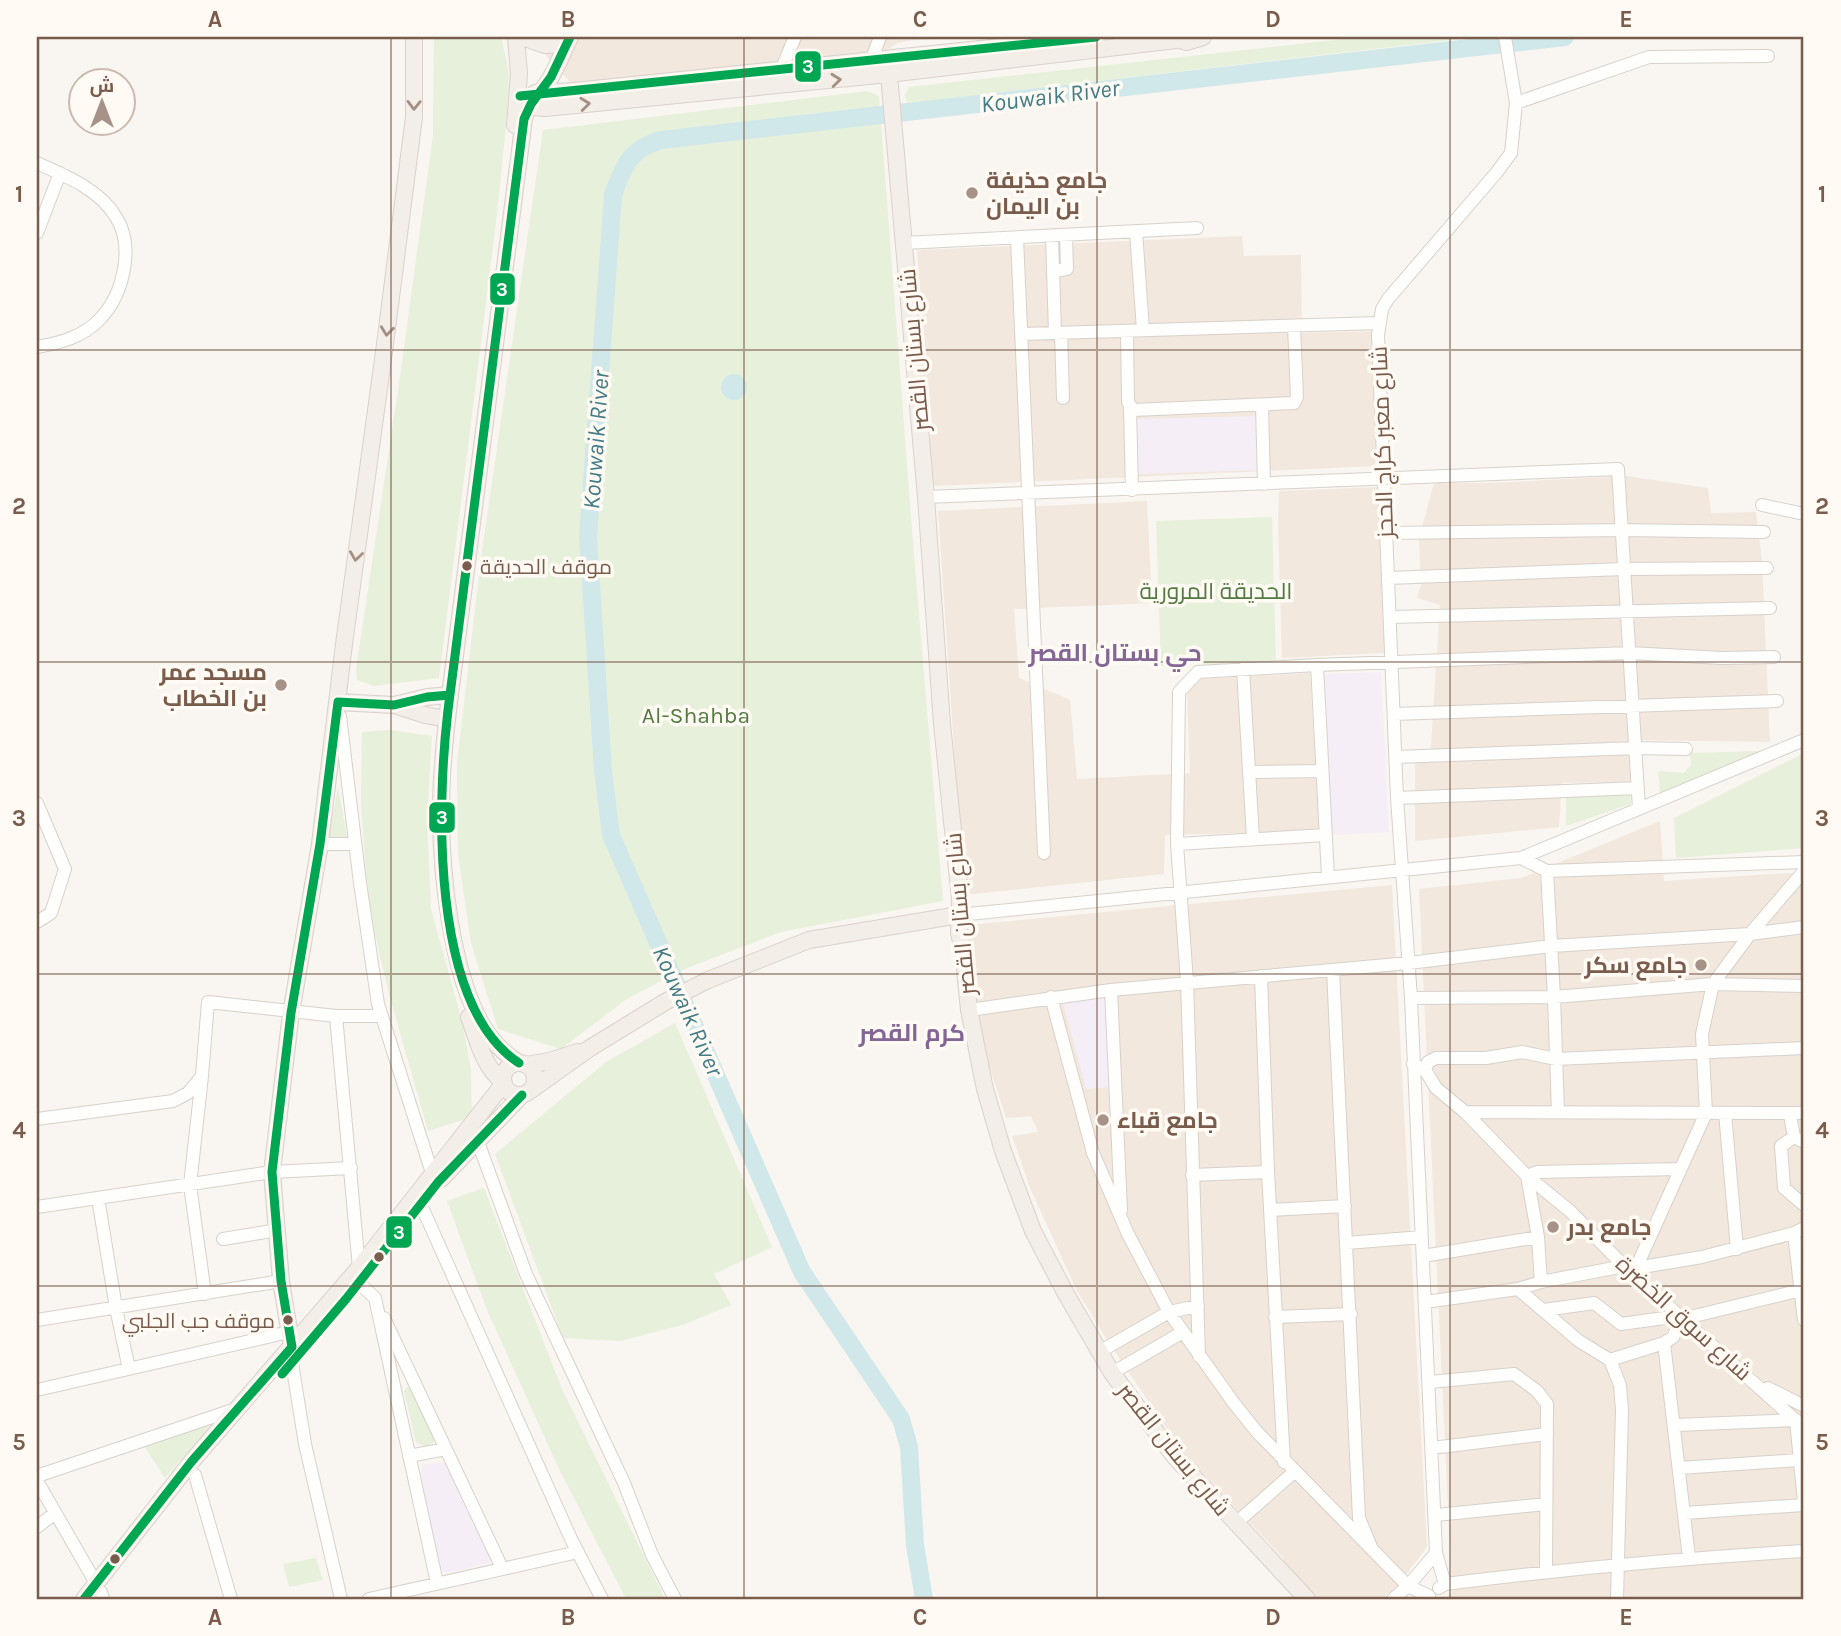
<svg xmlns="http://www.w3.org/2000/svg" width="1841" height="1636" viewBox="0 0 1841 1636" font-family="Karla,Cairo,sans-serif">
  <rect width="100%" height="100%" fill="#f9f5f0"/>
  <path fill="#f2e8de" d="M530,37H989L913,40L898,43L882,52L575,88Z
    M1242,236L1244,256L1301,255L1302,333L1372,331L1377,466L933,486L917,250Z
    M1626,476L1708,488L1711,513L1756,512L1762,562L1770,742L1633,740L1636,782L1562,783L1559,827L1415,841V763L1430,761L1440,605L1417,598L1421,585L1419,538L1434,483H1491Z
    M1378,487L1385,653L1282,658L1278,524L1279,491Z
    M1147,501L1152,603L1014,609L1019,678L1070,700L1077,779L1190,773L1187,694L1201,679L1310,673L1320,831L1165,835L1164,874L964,895L938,511Z
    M1660,821L1664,881L1804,872V1599H1444L1452,1593L1419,889L1521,878Z
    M1392,885L1427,1547L1392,1593H1387L1384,1599H1319L1277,1564L1284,1559L1182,1451L1109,1343L1077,1291L1030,1188L1012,1136L1038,1132L1031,1116L1006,1118L982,1044L977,1017L968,925Z"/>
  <path fill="#f6eef6" d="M1258,416L1259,470L1137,474L1136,419Z
    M1381,672L1389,832L1331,835L1323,674Z
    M1108,994L1112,1087L1086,1089L1062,999Z
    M432,1463H444L449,1466L491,1558L490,1563L445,1573L439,1568L421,1475L423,1465Z"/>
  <path fill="#e7f0db" d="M434,37H501L509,73L507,115L497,214L439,678L374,686L357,680L356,669L400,377L433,135Z
    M1362,37H1478L907,103L905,95L909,87Z
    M867,91L879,96L912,530L943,901L781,932L687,968L628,998L561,1049L498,1029L471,943L458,854L457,763L481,558L543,130Z
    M1272,517L1276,662L1161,666L1156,521Z
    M390,730L432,736L427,820L431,909L463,1025L471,1071L472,1117L428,1131L389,994L368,905L361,804L362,732Z
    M1763,751L1660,793L1658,771L1684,773L1691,765L1690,753Z
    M1804,753V848L1676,858L1674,818Z
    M338,787L347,837H329Z
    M1630,793L1631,804L1566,826V796Z
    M675,1023L772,1247L714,1274L731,1305L685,1324L620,1341L563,1338L495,1154L606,1062Z
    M484,1188L562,1389L665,1599H626L559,1469L487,1310L447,1201Z
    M407,1387L412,1389L434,1437V1442L427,1447L416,1442L404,1391Z
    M213,1423L165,1478L144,1446Z
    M316,1558L323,1580L289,1587L283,1564Z"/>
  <path fill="#d0e8ea" d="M721 387a13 13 0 1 1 26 0a13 13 0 1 1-26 0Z"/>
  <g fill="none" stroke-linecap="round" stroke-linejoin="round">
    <path stroke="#d0e8ea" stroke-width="18" d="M924,1599L915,1545L909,1447L901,1419L802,1272L611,835L603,771L588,537L613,195C623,166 630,149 661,140L1565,37"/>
    <defs>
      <path id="minor" d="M871,61L880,37
        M781,70L795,37
        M1516,103L1649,57L1768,56
        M37,163C66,176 99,189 116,217C135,247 123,295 100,319C83,337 60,343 37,347
        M1136,231L1143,330
        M37,233L60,173
        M1052,236L1055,333
        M1017,238L1044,853
        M904,243L1197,228
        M1053,271L1067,269L1066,236
        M1127,331L1128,402L1133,410L1294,403L1297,397L1294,326
        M1061,333L1063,398
        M1022,334L1379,323
        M1262,405L1264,484
        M1130,407L1132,490
        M926,497L1618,469L1639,809
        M1762,505L1804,514
        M1386,533L1622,530L1764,532
        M1388,578L1624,569L1767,568
        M1390,617L1770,608
        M1317,665L1328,877
        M1243,669L1253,838
        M1394,714L1777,701
        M340,716L360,883L378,1004L433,1176
        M1396,757L1636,748L1686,749
        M1249,772L1322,771
        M1397,798L1638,788
        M37,803L65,869L51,913L37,922
        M320,844H355
        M1177,844L1326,835
        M1521,858L1547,871L1804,862
        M1547,871L1554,997L1558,1112
        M959,915L1521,858L1804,740
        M1333,970L1359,1518L1371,1547
        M1261,976L1268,1172L1284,1462
        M1111,990L1121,1210
        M1051,997L1093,1153L1128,1234L1169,1312L1233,1402L1257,1432L1408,1586L1429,1596
        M1411,998L1554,997L1713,984L1804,986
        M969,1010L1111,990L1409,963L1551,946L1750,934L1804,927
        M336,1016H381
        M1413,1064L1425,1070L1436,1088L1465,1112L1527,1176L1570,1211L1624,1266L1804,1428
        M1425,1070L1428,1062L1436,1058H1486L1522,1052L1556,1059L1804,1048
        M202,1076L190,1185L205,1294
        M1465,1112L1804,1113
        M1725,1113L1737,1249
        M1790,1115L1794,1137L1804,1142
        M37,1119L173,1101L188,1093L202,1076L208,1002L336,1016L359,1268
        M1794,1137L1781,1146L1784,1188L1804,1205
        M478,1142L526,1274L624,1483L652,1555L675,1599
        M1192,1175L1268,1172
        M98,1198L116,1308L129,1369
        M421,1205L572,1541L602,1599
        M37,1207L272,1172L351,1168
        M1270,1210L1345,1206
        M1794,1233L1804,1320
        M223,1239L278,1230
        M1347,1243L1422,1237
        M1423,1256L1538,1237
        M1636,1268L1706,1113L1702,1034L1713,984L1750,934L1804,871
        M1541,1282L1538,1237L1527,1176L1537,1172L1679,1169
        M359,1283L375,1298L437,1583
        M1518,1289L1579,1341L1610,1360L1620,1385L1622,1410L1617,1599
        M1425,1302L1518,1289L1541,1282L1624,1266L1636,1268L1702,1257L1794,1233L1804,1228
        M1544,1310L1594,1303L1621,1324L1679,1316
        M1275,1317L1351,1314
        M384,1318L502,1568
        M37,1320L281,1281
        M1099,1352L1169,1312L1198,1306
        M1199,1356L1187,982L1177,844L1179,692L1198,672L1317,665L1630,653L1722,658L1774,657
        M1610,1360L1664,1343
        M292,1363L305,1444L341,1599
        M1112,1373L1183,1332
        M1430,1382L1514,1374L1537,1391L1547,1404L1546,1571
        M1768,1388L1804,1406
        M37,1390L289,1332
        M1675,1425L1796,1420L1804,1502
        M1432,1448L1547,1434
        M409,1456L446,1449
        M1679,1468L1800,1460
        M195,1475L231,1599
        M37,1476L236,1409
        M37,1481L97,1585
        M1684,1513L1804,1505
        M1436,1515L1546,1504
        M1235,1524L1294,1472
        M37,1527L55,1513
        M1689,1558L1664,1343L1673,1337L1682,1319L1801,1290
        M1445,1584L1436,1553L1411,998L1397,798L1378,335L1382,309L1388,299L1497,172L1511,153L1516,103L1505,37
        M1439,1588L1445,1584C1565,1569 1684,1558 1804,1551
        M101,1592L103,1599
        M369,1599L578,1552
        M1393,1599L1408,1586L1436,1553"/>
      <path id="major" d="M522,37L545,45L567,44
        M1171,37L1186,42L1203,37
        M889,74L926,497L942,724L960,899L959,933L963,949L969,1010L985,1089L1003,1151L1033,1231L1066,1294L1112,1373L1175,1457L1307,1599
        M535,93L575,91L1096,37
        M523,106L545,108L889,74L1176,40
        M515,125L519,74L516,37
        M338,702L394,705L425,715L447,719
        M394,705L427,697L450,695
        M469,1017C478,1041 483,1066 503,1082
        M519,1063C504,1054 491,1040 482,1025C451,970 441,874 441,812C441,773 445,734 450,695L524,119C527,104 540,95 548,82C557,68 563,52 570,37
        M503 1079a16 16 0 1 1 32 0a16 16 0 1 1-32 0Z
        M526,1065L549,1061L578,1052
        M527,1093L590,1048L665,1002L708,980L809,940L959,915
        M441,1179L522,1095
        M292,1347L281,1281L272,1172L291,1013L320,844L344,644L384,352L414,117V37
        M84,1599L192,1461L359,1268L504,1083"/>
    </defs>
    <use href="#minor" stroke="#d7d1cb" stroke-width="14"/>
    <use href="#major" stroke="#dad1cc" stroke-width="18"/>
    <use href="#minor" stroke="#fefefd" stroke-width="12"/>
    <use href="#major" stroke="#f3eee8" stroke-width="16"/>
    <defs>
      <path id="bus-1" d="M520,96L1096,37
        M519,1063C430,1005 437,803 448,710L524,119L531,104L551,77L570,37
        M282,1374L346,1299L439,1181L522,1095
        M84,1599L192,1461L292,1347L281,1281L272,1172L291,1013L320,844L338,702L394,705L427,697L450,695"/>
    </defs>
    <use href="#bus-1" stroke="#fffaf3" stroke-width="14"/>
    <use href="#bus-1" stroke="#00a651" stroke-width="9"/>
  </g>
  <defs><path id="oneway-chevron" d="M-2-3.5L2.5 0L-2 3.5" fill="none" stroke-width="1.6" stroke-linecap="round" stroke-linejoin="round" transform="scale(1.75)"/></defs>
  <g stroke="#a48f83">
    <use href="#oneway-chevron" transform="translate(836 80) rotate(-6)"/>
    <use href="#oneway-chevron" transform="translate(585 104) rotate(-6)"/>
    <use href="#oneway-chevron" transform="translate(414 105) rotate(91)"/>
    <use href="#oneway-chevron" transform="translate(387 331) rotate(97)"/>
    <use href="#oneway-chevron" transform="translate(356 556) rotate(98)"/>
  </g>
  <path fill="none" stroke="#7a5c4d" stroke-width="2" stroke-opacity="0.55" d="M391,37V1599M744,37V1599M1097,37V1599M1450,37V1599M37,350H1804M37,662H1804M37,974H1804M37,1286H1804"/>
  <g fill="#a69286" stroke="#fffaf3" stroke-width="2.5">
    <circle cx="972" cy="193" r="7"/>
    <circle cx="281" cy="685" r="7"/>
    <circle cx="1701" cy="965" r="7"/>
    <circle cx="1103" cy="1120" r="7"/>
    <circle cx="1553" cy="1227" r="7"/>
  </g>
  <g fill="#7a5c4d" stroke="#fffaf3" stroke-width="2.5">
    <circle cx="467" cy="566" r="6"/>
    <circle cx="379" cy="1257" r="6"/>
    <circle cx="288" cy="1320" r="6"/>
    <circle cx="115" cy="1559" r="6"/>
  </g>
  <g text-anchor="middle" stroke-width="7" stroke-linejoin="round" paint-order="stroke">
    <g font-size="21" fill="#7a5c4d" stroke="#fffaf3" text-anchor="start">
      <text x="480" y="574">موقف الحديقة</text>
      <text x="275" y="1328" text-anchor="end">موقف جب الجلبي</text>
    </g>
    <g font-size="23" font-weight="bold" fill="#7a5c4d" stroke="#fffaf3" text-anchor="start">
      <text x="986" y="188">جامع حذيفة<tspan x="986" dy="26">بن اليمان</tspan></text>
      <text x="267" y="680" text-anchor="end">مسجد عمر<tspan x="267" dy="26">بن الخطاب</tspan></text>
      <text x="1687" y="973" text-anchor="end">جامع سكر</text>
      <text x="1117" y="1128">جامع قباء</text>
      <text x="1567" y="1235">جامع بدر</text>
    </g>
    <g font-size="23" fill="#7a5c4d" stroke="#fffaf3">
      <text transform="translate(914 350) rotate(-95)" y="8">شارع بستان القصر</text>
      <text transform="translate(1382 442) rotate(-92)" y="8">شارع معبر كراج الحجز</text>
      <text transform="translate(960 914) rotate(-95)" y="8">شارع بستان القصر</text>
      <text transform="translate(1684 1318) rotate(42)" y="8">شارع سوق الخضرة</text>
      <text transform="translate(1174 1449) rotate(51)" y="8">شارع بستان القصر</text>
    </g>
    <g font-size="23" fill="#537a41" stroke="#fffaf3">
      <text x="1216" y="599">الحديقة المرورية</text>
      <text x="696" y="723">Al-Shahba</text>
    </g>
    <g font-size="24" font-style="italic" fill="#437c86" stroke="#fffaf3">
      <text transform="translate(1050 96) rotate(-7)" y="8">Kouwaik River</text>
      <text transform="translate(596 440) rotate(-86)" y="8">Kouwaik River</text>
      <text transform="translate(688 1011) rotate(66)" y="8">Kouwaik River</text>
    </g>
    <g font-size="24" font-weight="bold" fill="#846695" stroke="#fffaf3">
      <text x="1115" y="661">حي بستان القصر</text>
      <text x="912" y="1041">كرم القصر</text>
    </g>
  </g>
  <g stroke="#fffaf3" stroke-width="2.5">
    <rect x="794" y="50" width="28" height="33" rx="7" fill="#00a651"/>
    <rect x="489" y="272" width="27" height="34" rx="7" fill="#00a651"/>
    <rect x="428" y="801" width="28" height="33" rx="7" fill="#00a651"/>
    <rect x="385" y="1215" width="28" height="34" rx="7" fill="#00a651"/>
  </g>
  <g font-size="19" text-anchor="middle" font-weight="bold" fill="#fff">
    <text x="808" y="73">3</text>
    <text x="502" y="296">3</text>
    <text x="442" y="824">3</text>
    <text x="399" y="1239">3</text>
  </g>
  <rect width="1841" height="1636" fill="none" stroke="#fffaf3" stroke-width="77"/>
  <g transform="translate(102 102)"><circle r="33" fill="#fffaf3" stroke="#cabbb1" stroke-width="2"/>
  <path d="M0-5L12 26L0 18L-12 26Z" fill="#a69286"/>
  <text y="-10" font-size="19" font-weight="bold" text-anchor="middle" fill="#7a5c4d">ش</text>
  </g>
  <rect x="38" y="38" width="1764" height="1560" fill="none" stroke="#7a5c4d" stroke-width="2.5"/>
  <g font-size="23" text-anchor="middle" font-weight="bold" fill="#7a5c4d">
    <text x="215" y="27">A</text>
    <text x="568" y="27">B</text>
    <text x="920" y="27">C</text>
    <text x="1273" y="27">D</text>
    <text x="1626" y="27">E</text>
    <text x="19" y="202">1</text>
    <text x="1822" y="202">1</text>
    <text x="19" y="514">2</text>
    <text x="1822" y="514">2</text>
    <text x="19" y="826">3</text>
    <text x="1822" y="826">3</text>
    <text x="19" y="1138">4</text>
    <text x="1822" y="1138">4</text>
    <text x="19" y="1450">5</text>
    <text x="1822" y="1450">5</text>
    <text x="215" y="1625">A</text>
    <text x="568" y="1625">B</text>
    <text x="920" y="1625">C</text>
    <text x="1273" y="1625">D</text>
    <text x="1626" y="1625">E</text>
  </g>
</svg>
